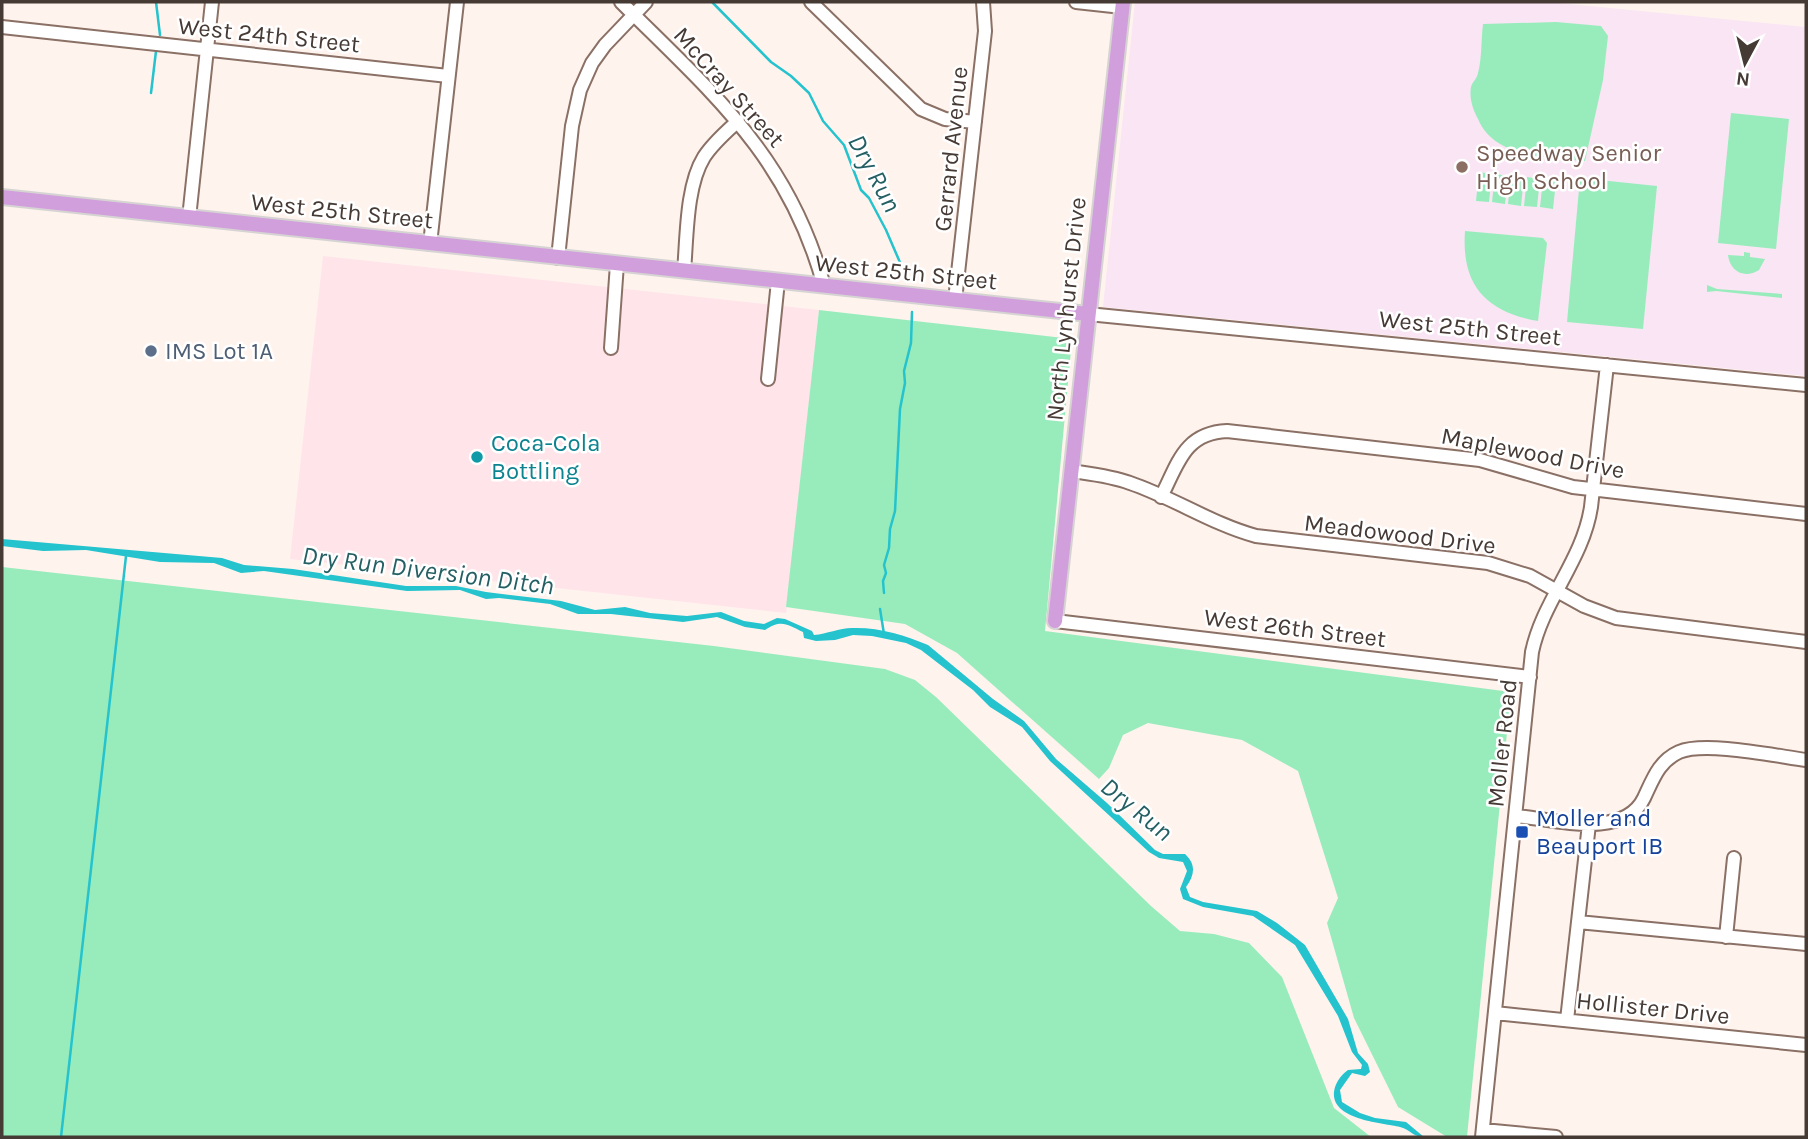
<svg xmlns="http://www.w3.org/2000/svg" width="1808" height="1139" viewBox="0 0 1808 1139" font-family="Karla,sans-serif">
  <rect width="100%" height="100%" fill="#fff3ee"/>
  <path fill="#ffe4e9" d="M323,256L819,310L786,613L290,559Z"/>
  <path fill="#f9e5f4" d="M1135,2H1548L1806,27V376L1103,307Z"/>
  <path fill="#98ecbc" d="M1556,22L1601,26L1608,36L1603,80L1585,161C1549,157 1495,159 1478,119C1473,110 1469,98 1471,87C1472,82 1477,79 1478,73C1482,58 1481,40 1483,24Z
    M1731,113L1789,119L1776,249L1718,243Z
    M1479,172L1492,174L1489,202L1476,201Z
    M1495,174L1508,176L1505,204L1492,202Z
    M1511,176L1524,177L1521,206L1508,204Z
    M1527,177L1540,179L1537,207L1524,206Z
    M1580,178L1657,186L1643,329L1567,322Z
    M1543,179L1556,181L1553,209L1540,207Z
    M1465,231L1543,238L1547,243L1538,321C1486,312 1461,285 1465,231Z
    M1744,252L1750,253V257L1765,259L1759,270C1745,279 1730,272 1728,255L1744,256Z
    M1707,285L1717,289L1782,294V298L1716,291L1707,292Z
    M819,310L1072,339L1045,631L1511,692L1467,1137H1447L1398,1107L1354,1018L1327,923L1338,898L1298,771L1242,740L1148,723L1123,735L1109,768L1099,779L957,653L905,624L786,607Z
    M2,567L714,646L885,669L915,680L936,697L1151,906L1180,931L1214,934L1249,943L1282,977L1334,1108L1371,1137H2Z"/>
  <path fill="#24c3cd" d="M2,539L222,558L244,565L293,569L406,586H456L486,592L561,601L595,610L625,607L650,613L687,616L721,612L744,621L764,624L777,618L785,619L812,631L814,635C827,634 839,628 852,628C878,627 905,635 928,645L993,699L1024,721L1056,759L1107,803L1155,850L1163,854H1185C1197,865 1194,876 1186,887L1190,897L1203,902L1257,911L1277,923L1305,945L1348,1019L1358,1053L1368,1064L1370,1072L1365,1076L1352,1073L1340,1090L1342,1102L1360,1113L1375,1118L1406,1122L1424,1137C1413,1137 1411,1130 1400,1127C1383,1123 1331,1120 1334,1092C1335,1083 1341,1075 1348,1070L1361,1069L1362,1065L1352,1052L1338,1016L1295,945L1253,916L1203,907L1183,899L1180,889L1187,871L1183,862L1159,858L1149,852L1050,761L1022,727L990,707L973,690L921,650L906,643L872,636L853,635L835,640L816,641L804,638L803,632C787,624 781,619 765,630L745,627L717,617L683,622L611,614H578L550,604L499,598L486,599L460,590L407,591L264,571L241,573L214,563L160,562L86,550L43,551L2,546Z"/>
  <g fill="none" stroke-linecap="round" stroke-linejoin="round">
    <path stroke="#24c3cd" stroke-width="2.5" d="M156,2L160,35
      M712,2L771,62L791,76L809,93L823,121L844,145L861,190L869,198L886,230L908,281
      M151,93L156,51
      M884,593L883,581L886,573L884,565L889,548L890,529L895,511L900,409L905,383L904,371L911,343L912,312
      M880,609L884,634
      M61,1137L126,556"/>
    <defs>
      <path id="minor" d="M621,2C712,93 789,156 824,286
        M811,2L921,109L945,119L975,122
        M1076,2L1122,7
        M2,27L448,76
        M189,218L212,2
        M430,244L457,2
        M558,258L572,126L580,90L592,63L605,45L646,2
        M684,271C687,237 686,186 704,157C713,143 726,132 738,121
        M955,300L985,31L983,2
        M1088,314L1806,385
        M611,348L617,264
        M768,379L778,281
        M1071,471C1091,474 1111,476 1130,483C1174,498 1212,524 1256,536L1488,563L1530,576L1584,606L1616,618L1806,642
        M1161,497C1178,464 1184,433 1227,431L1480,460L1573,487L1806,514
        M1055,621L1530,677
        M1516,816C1553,819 1624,840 1644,798C1653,779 1659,761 1679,752C1705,741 1776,756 1806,760
        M1578,922L1806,944
        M1726,937L1734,858
        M1495,1013L1806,1045
        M1567,1020L1589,824
        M1483,1130L1556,1137
        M1482,1137L1532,652C1543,600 1583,560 1591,507L1607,365"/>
      <path id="major" d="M2,197L1088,314
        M1055,621L1123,2"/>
    </defs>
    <use href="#minor" stroke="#8a7065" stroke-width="16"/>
    <use href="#major" stroke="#d6d4d3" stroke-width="18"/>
    <use href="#minor" stroke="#fff" stroke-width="12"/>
    <use href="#major" stroke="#d29fdd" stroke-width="14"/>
  </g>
  <circle fill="#8d6e63" stroke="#fff" stroke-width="2.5" cx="1462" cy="167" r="7"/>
  <circle fill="#5c6f8a" stroke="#fff" stroke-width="2.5" cx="151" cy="351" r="7"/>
  <circle fill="#0f9aa8" stroke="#fff" stroke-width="2.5" cx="477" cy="457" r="7"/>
  <rect fill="#1a4fb4" stroke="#fff" stroke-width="2.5" x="1515" y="825" width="14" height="14" rx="3.5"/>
  <g text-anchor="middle" stroke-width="5" stroke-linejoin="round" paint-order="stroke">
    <g font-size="24" fill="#463a35" stroke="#fff">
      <text transform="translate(269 35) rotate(6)" y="8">West 24th Street</text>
      <text transform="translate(729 87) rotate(48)" y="8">McCray Street</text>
      <text transform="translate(951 149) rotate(-84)" y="8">Gerrard Avenue</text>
      <text transform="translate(342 211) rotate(6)" y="8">West 25th Street</text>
      <text transform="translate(906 272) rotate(6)" y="8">West 25th Street</text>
      <text transform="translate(1066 309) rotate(-84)" y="8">North Lynhurst Drive</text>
      <text transform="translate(1470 328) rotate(6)" y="8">West 25th Street</text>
      <text transform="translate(1533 453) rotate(11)" y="8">Maplewood Drive</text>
      <text transform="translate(1400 534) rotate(7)" y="8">Meadowood Drive</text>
      <text transform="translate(1295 628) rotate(7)" y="8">West 26th Street</text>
      <text transform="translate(1502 743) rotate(-84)" y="8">Moller Road</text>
      <text transform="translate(1653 1008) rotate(6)" y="8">Hollister Drive</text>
    </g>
    <g font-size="24" fill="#785e54" stroke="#fff" text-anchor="start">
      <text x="1476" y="161">Speedway Senior<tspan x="1476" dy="28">High School</tspan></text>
    </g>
    <g font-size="24" fill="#4e5e75" stroke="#fff" text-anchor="start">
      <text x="165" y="359">IMS Lot 1A</text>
    </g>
    <g font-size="24" fill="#0d838f" stroke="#fff" text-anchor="start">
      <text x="491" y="451">Coca-Cola<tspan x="491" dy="28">Bottling</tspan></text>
    </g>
    <g font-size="24" fill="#164399" stroke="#fff" text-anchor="start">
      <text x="1536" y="826">Moller and<tspan x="1536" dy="28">Beauport IB</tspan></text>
    </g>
    <g font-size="26" font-style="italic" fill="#245f64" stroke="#fff">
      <text transform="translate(875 173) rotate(62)" y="9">Dry Run</text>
      <text transform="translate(428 570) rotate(7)" y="9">Dry Run Diversion Ditch</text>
      <text transform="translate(1137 809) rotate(39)" y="9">Dry Run</text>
    </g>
  </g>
  <rect width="1808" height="1139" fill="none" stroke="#463a35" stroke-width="7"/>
  <g transform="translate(1745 63) rotate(187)" stroke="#ffffff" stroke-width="5" paint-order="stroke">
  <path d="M0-5L12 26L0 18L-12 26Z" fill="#463a35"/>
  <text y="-10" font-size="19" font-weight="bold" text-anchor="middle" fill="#463a35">N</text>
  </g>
</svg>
